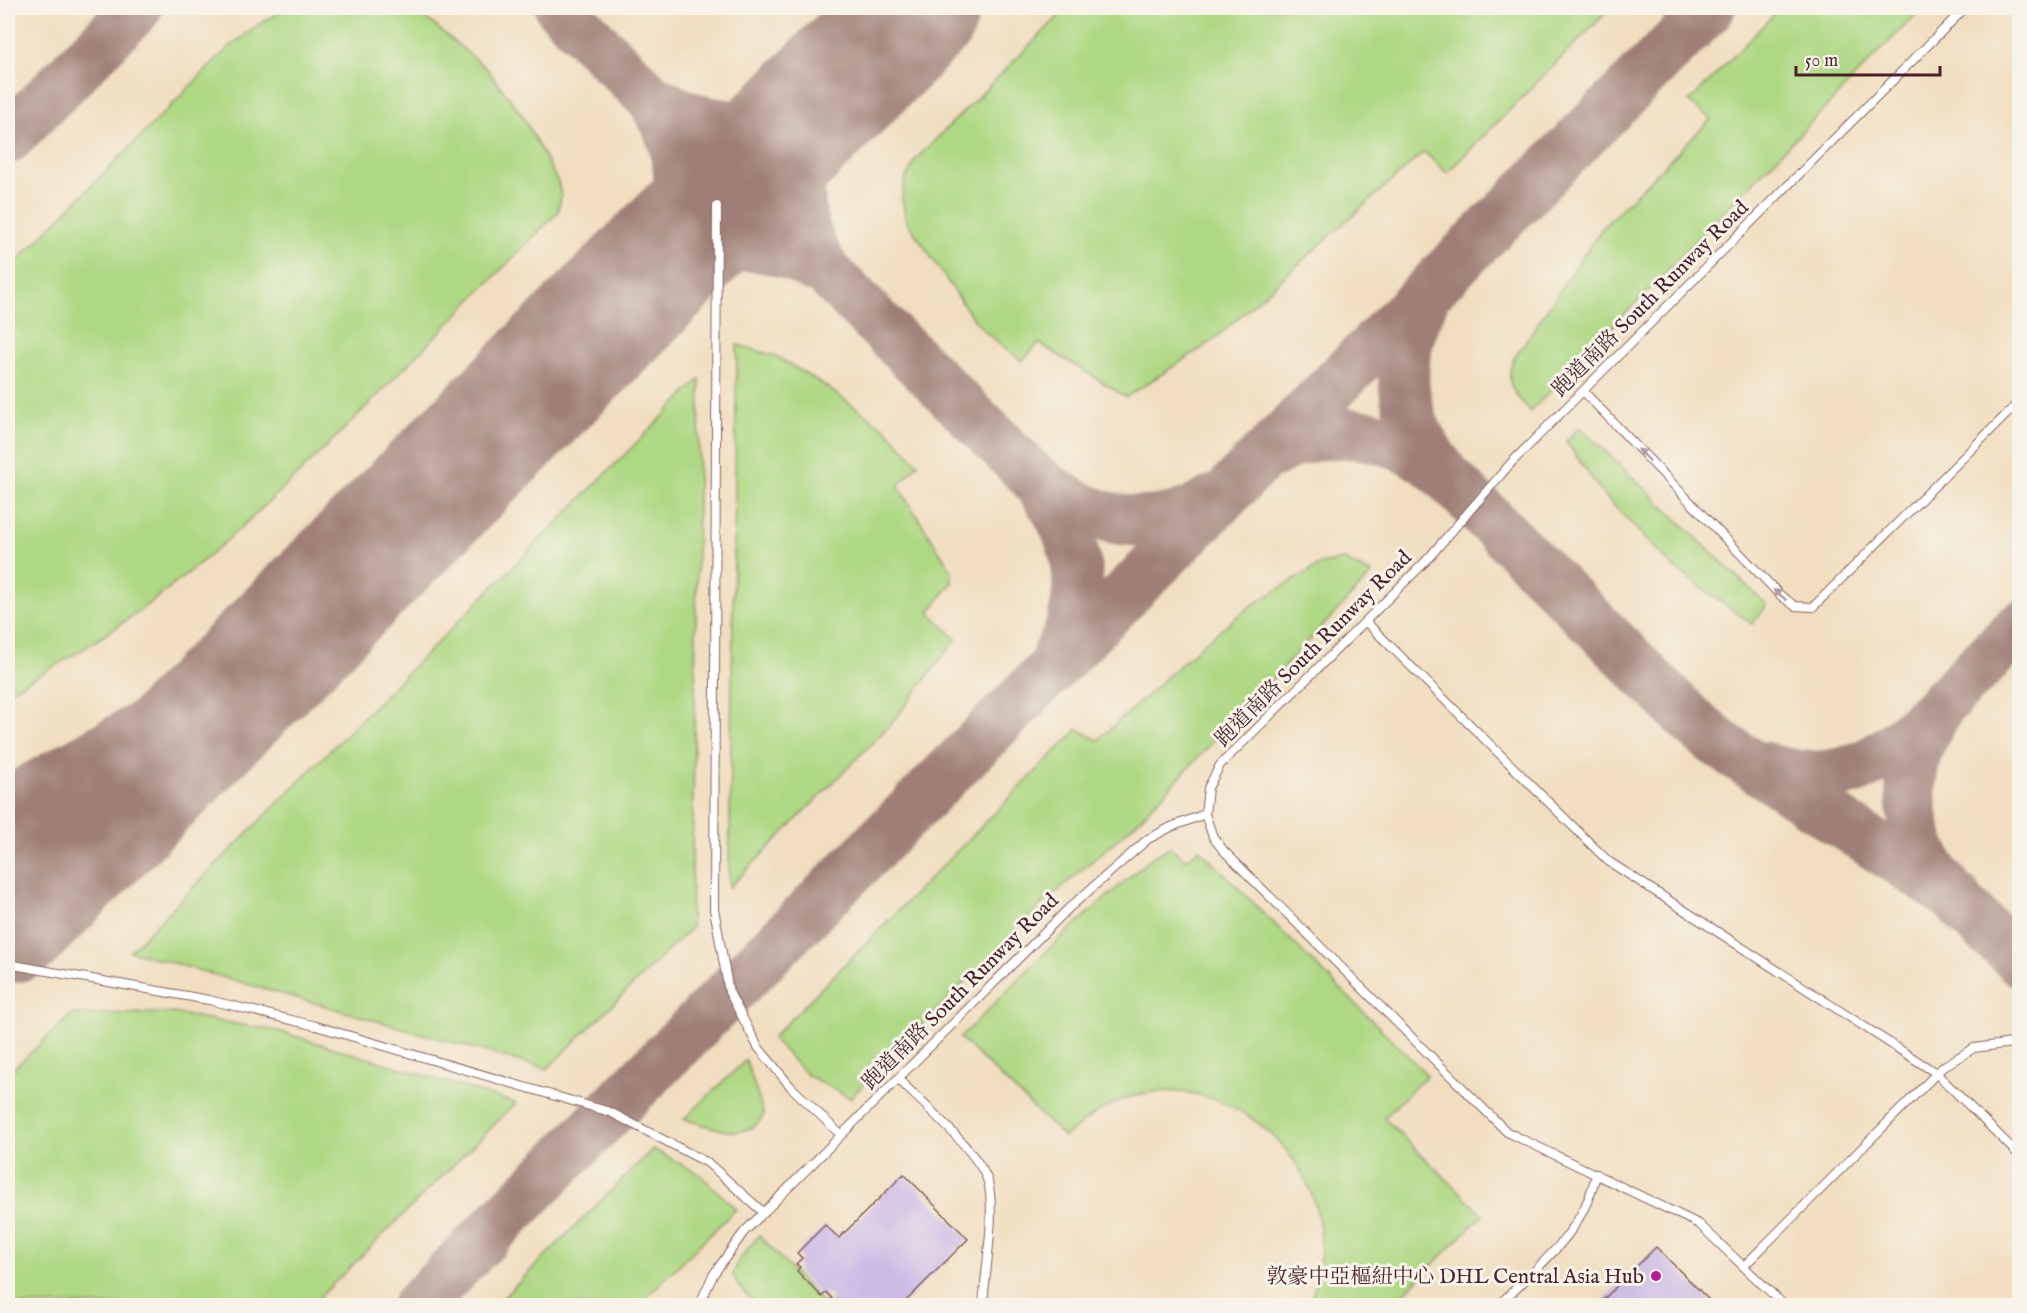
<svg xmlns="http://www.w3.org/2000/svg" width="2027" height="1313" viewBox="0 0 2027 1313" font-family="'IM FELL English','Noto Serif TC',serif">
  <rect width="100%" height="100%" fill="#f7f3e8"/>
  <filter id="ink" filterUnits="userSpaceOnUse"><feTurbulence type="fractalNoise" baseFrequency=".0167" numOctaves="2"/><feDisplacementMap in="SourceGraphic" scale="12" xChannelSelector="R" yChannelSelector="G"/><feConvolveMatrix kernelMatrix="1 2 1 2 8 2 1 2 1" color-interpolation-filters="sRGB"/></filter>
  <filter id="wash" filterUnits="userSpaceOnUse"><feTurbulence type="fractalNoise" baseFrequency=".008" numOctaves="4" result="noise"/><feDisplacementMap in="SourceGraphic" scale="24" xChannelSelector="R" yChannelSelector="G"/><feGaussianBlur stdDeviation="1.35" result="paint"/><feColorMatrix in="noise" values="0 0 0 0 0 0 0 0 0 0 0 0 0 0 0 0 0 1.4 0 .05"/><feComposite in="paint" operator="in"/></filter>
  <g filter="url(#wash)">
    <rect width="100%" height="100%" fill="#f1dec0"/>
    <path fill="#aed883" stroke="#7c7c57" stroke-width="1.5" d="M288,8H408L431,22L487,69L522,115L558,182L561,197L558,212C494,277 430,342 366,407C258,516 147,623 8,691V270L228,48L264,21Z
      M1067,8H1611L1447,173L1424,152L1210,343L1126,397L1039,343L1022,361L985,332L972,317L906,220L902,199L905,180L916,159Z
      M1780,8H1922L1530,412C1515,393 1504,386 1513,360L1602,228L1711,119L1689,102Z
      M737,345L776,356L825,386L885,428L918,464L898,486L952,571V583L929,612L956,639L893,722L729,888Z
      M700,379L691,928L547,1069L130,951Z
      M1580,427L1767,605L1752,624L1672,566L1602,493L1566,441Z
      M1344,560L1372,574L1136,823L1039,907L850,1098L807,1075L772,1038L1078,729L1098,740L1203,644L1252,605L1321,564Z
      M1170,847L1186,860L1199,849L1427,1075L1384,1118L1483,1215L1392,1305H1309C1319,1278 1324,1250 1319,1221C1306,1140 1219,1075 1138,1095C1109,1102 1086,1119 1064,1137L960,1038L1056,942L1152,857Z
      M173,1013L278,1031L516,1103L312,1305H8V1074L72,1014Z
      M746,1060L764,1115C747,1145 711,1126 684,1119Z
      M653,1149L698,1173L736,1209L638,1305H496Z
      M759,1235L824,1305H757L739,1287L733,1275L739,1260Z"/>
    <g fill="none" stroke-linecap="round" stroke-linejoin="round">
      <path stroke="#9e7e76" stroke-width="51" d="M560,8L1033,477C1079,532 1094,592 1057,656
        M663,104C704,128 750,132 793,114C802,110 812,107 819,102C828,96 835,87 843,80
        M8,138L137,8
        M821,263C781,201 803,142 839,85
        M638,285C681,241 693,165 659,112
        M632,291C690,253 747,225 813,267
        M1424,299C1393,362 1397,415 1441,470
        M1270,454C1326,420 1392,430 1441,471L1694,723L1717,742L1956,898
        M1039,481C1091,522 1152,537 1212,501
        M1935,715C1900,765 1904,835 1942,883C1964,911 1994,936 2020,961
        M1763,767C1846,795 1893,754 1948,698C1972,674 1996,650 2020,626
        M8,802L164,714L245,660L321,604
        M417,1306L1710,8"/>
      <path stroke="#9e7e76" stroke-width="129" d="M8,919L915,8"/>
    </g>
    <g id="blocks">
      <path fill="#ccbae5" d="M904,1174L968,1239L901,1306H832L828,1302L832,1298L826,1292L822,1297L797,1271L800,1267L796,1264L802,1258L797,1253L825,1225L839,1238Z
        M1656,1247L1715,1306H1597Z"/>
    </g>
  </g>
  <g filter="url(#ink)">
    <use href="#blocks" fill-opacity="0" stroke="#84625f" stroke-width="1.5"/>
    <g fill="none" stroke-linecap="round" stroke-linejoin="round">
      <defs>
        <path id="service" d="M717,206L714,909L729,992L758,1047L791,1087L841,1135
          M1583,391L1780,595L1795,606L1813,607L2020,401
          M1366,622L1608,861L1936,1073L2020,1156
          M1205,814L1213,837L1223,850L1507,1132L1699,1224L1785,1306
          M8,964L209,1000L316,1026L610,1112L708,1163L764,1213
          M898,1079C921,1102 980,1153 988,1182C996,1212 985,1272 983,1306
          M1744,1266L1944,1066L1974,1048L2020,1042
          M699,1306L713,1275L744,1232L1069,908L1148,839L1171,827L1205,814L1208,788L1220,765L1425,562L1511,463L1965,8
          M1498,1306C1539,1265 1584,1233 1596,1174"/>
      </defs>
      <use href="#service" stroke="#84625f" stroke-width="10"/>
      <use href="#service" stroke="#fff" stroke-width="8"/>
    </g>
    <defs><path id="oneway-solid" d="M-6-.8H1V-3.2L6.5 0L1 3.2V.8H-6Z" transform="scale(1.5)"/></defs>
    <g fill="#ae9aa0">
      <use href="#oneway-solid" transform="translate(1644 455) rotate(-134)"/>
      <use href="#oneway-solid" transform="translate(1780 595) rotate(-141)"/>
    </g>
  </g>
  <circle fill="#b5179e" stroke="#f7f3e8" stroke-width="2" cx="1656" cy="1276" r="6"/>
  <g text-anchor="middle" stroke-width="6" stroke-linejoin="round" paint-order="stroke">
    <g font-size="21" fill="#4a1f2b" stroke="#f7f3e8">
      <text transform="translate(1650 298) rotate(-45)" y="7">跑道南路 South Runway Road</text>
      <text transform="translate(1313 648) rotate(-45)" y="7">跑道南路 South Runway Road</text>
      <text transform="translate(960 991) rotate(-45)" y="7">跑道南路 South Runway Road</text>
    </g>
    <g font-size="21" fill="#4a1f2b" stroke="#f7f3e8" text-anchor="end">
      <text x="1644" y="1283">敦豪中亞樞紐中心 DHL Central Asia Hub</text>
    </g>
  </g>
  <rect width="2027" height="1313" fill="none" stroke="#f7f3e8" stroke-width="30"/>
  <path d="M1796 66v9h144v-9" fill="none" stroke="#4a1f2b" stroke-width="3"/>
  <text x="1805" y="66" font-size="18" fill="#4a1f2b" stroke="#f7f3e8" stroke-width="4.5" paint-order="stroke">50 m</text>
</svg>
